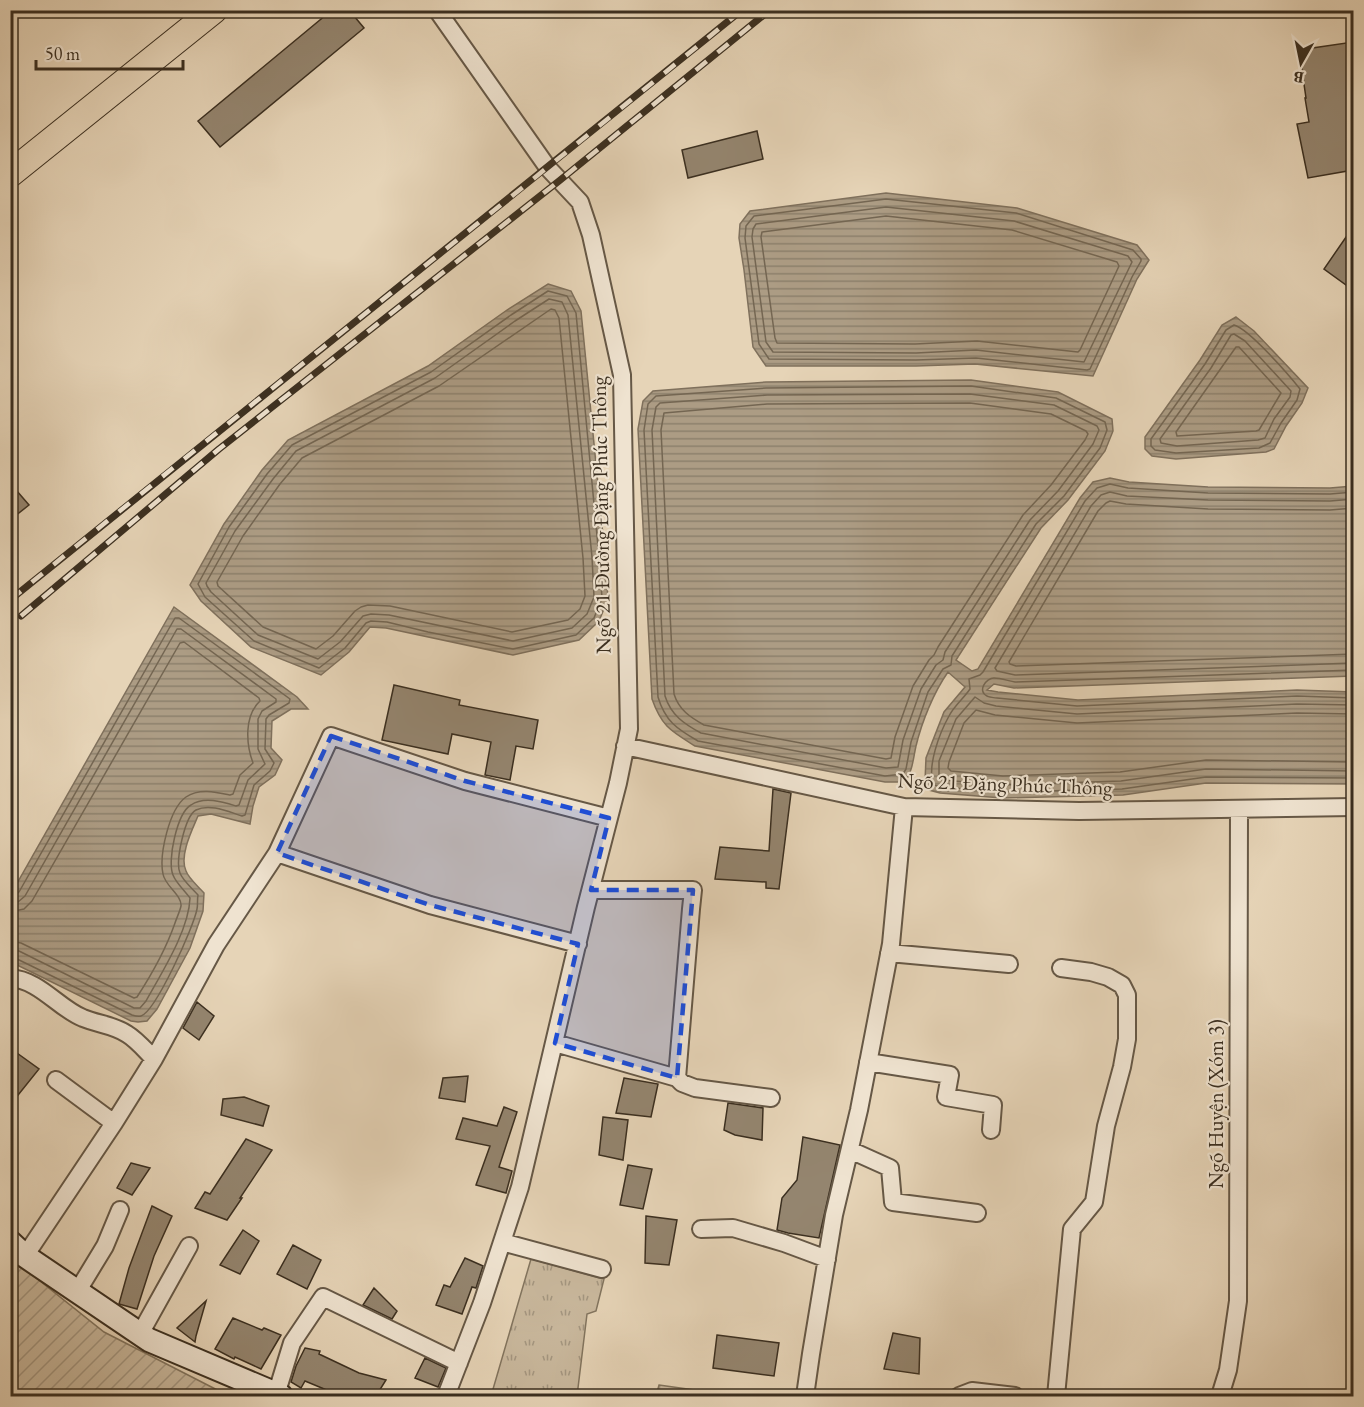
<svg xmlns="http://www.w3.org/2000/svg" width="1364" height="1407" viewBox="0 0 1364 1407" font-family="'EB Garamond',serif">
  <defs>
    <pattern id="park-tufts" width="24" height="20" patternUnits="userSpaceOnUse" patternTransform="scale(1.5)"><rect width="24" height="20" fill="#c9b89d"/><path d="M3 7l-1-3M5 7V3M7 7l1-3M15 17l-1-3M17 17v-4M19 17l1-3" fill="none" stroke="#a49680"/></pattern>
    <pattern id="garden-furrows" width="10" height="10" patternUnits="userSpaceOnUse" patternTransform="scale(1.5)"><rect width="10" height="10" fill="#c9b89d"/><path d="M-1 1l2-2M0 10L10 0M9 11l2-2" fill="none" stroke="#a49680"/></pattern>
    <pattern id="water-rules" width="6" height="5" patternUnits="userSpaceOnUse" patternTransform="scale(1.5)"><rect width="6" height="5" fill="#ac9c84"/><path d="M0 2.5h6" fill="none" stroke="#8d806c"/></pattern>
  </defs>
  <rect width="100%" height="100%" fill="#e6d4b7"/>
  <filter id="stains"><feTurbulence type="fractalNoise" baseFrequency=".00333" numOctaves="4"/><feColorMatrix values="0 0 0 0 .2 0 0 0 0 .09 0 0 0 0 .02 0 0 0 .5 -.17"/></filter>
  <radialGradient id="worn" r=".72"><stop offset=".6" stop-color="#630" stop-opacity="0"/><stop offset="1" stop-color="#630" stop-opacity=".3"/></radialGradient>
  <path fill="url(#park-tufts)" stroke="#82745e" stroke-width="1.5" d="M531,1259L604,1279L596,1311L587,1314L577,1396H491Z
    M659,1385L701,1391V1396H656Z"/>
  <path fill="url(#garden-furrows)" stroke="#82745e" stroke-width="1.5" d="M10,1257L104,1332L229,1396H11Z"/>
  <path fill="url(#water-rules)" stroke="#7f705c" stroke-width="1.5" d="M886,193L1017,208L1137,245L1149,260L1137,279L1093,376L975,364L916,366H766L753,347L744,270L739,238L740,224L750,211Z
    M548,284L571,291L581,311L605,556L608,599L599,621L579,640L513,655L386,628L370,627L349,652L321,675L251,647L201,601L190,585L224,524L262,470L288,440L428,366L507,310Z
    M1236,317L1254,331L1308,388L1302,403L1286,426L1274,449L1266,452L1176,459L1152,456L1145,449V437L1200,360L1222,325Z
    M971,380L1058,392L1112,419L1113,431L1105,451L1068,500L1041,528L956,660L972,671L978,669L1080,498L1093,482L1110,478L1129,482L1208,487L1330,488L1353,486V676L1014,688L994,684L987,690L998,692L1078,700L1297,690L1353,692V784L1206,783L1123,795L1002,798L940,793L929,790L925,781L926,758L944,712L965,687L948,672C934,692 922,721 916,746C913,759 913,770 905,782H885L695,746C671,731 662,727 652,699L638,429L643,401L653,391L766,382Z
    M174,607L297,697L308,709H291L272,721L271,748L282,760L275,775L259,787L253,806L250,824L211,814L198,816C192,830 179,856 186,871C189,879 198,886 204,893L203,911L190,948L157,1009L147,1021L138,1022L131,1021L11,962V894Z"/>
  <g fill="none" stroke-linecap="round" stroke-linejoin="round">
    <path stroke="#746652" stroke-width="1.5" d="M886,199L1016,213L1133,250L1141,259V261L1132,277L1090,369L1087,370L976,358L916,360L769,359L759,344L745,238L746,226L754,216Z
      M886,207L1014,221L1128,256L1132,262L1084,362L976,350L916,353L773,352L766,342L752,237L753,229L756,224Z
      M886,216L1012,230L1117,262L1119,266L1080,350L1078,352L977,341L915,344L777,343L775,338L761,237L762,232Z
      M548,291L567,296L576,313L599,557L602,598L594,618L576,635L513,649L428,632L387,622L371,621L366,623L345,648L319,668L254,641L205,597L198,584L229,527L267,474L292,445L431,372L511,315Z
      M549,299L562,302L568,315L592,557L594,597L587,614L572,628L513,641L389,615L371,614L363,616L340,642L318,659L258,635L211,592L207,586L206,583L235,531L273,479L296,451L435,378L515,321Z
      M551,309L555,310L559,318L583,558L585,596L580,609L568,620L512,632L390,606L368,605L361,607L355,611L333,636L316,649L263,627L218,586L217,582L243,536L280,484L302,458L439,386Z
      M1234,325C1249,329 1289,375 1300,389L1297,400L1281,423L1270,443L1259,448L1176,453L1155,450L1151,446V439L1205,364L1226,330Z
      M1234,334L1245,341L1291,391L1290,397L1274,419L1265,438L1258,440L1177,446L1161,443L1160,439L1211,368L1231,335Z
      M1236,347H1239L1281,393L1259,430L1256,431L1177,436L1176,432Z
      M971,386L1056,398L1105,422L1107,430L1100,448L1064,496L1036,524L952,656L951,665L943,669L928,692L911,742L906,769L903,774L885,776L698,741C677,729 665,721 658,697L644,430L648,404L656,396L766,388Z
      M970,394L1054,405L1097,426L1099,430L1093,444L1058,491L1030,520L945,652L943,660L936,665L921,689L903,740L898,767L886,768L701,733C684,724 671,715 665,696L652,430L656,407L660,403L767,395Z
      M970,403L1051,414L1086,431L1088,434L1085,440L1051,485L1023,515L938,647L934,655L929,660L913,686L895,737L891,758L886,759L704,725C690,717 679,710 674,694L661,430L664,413L767,404Z
      M1354,492L1330,494L1208,493L1128,488L1110,484L1097,488L1085,501L983,672L980,675L969,679L970,689C964,698 954,706 949,716C940,732 926,768 934,785L941,787L1003,792L1122,789L1206,777L1354,778
      M1354,499L1330,501L1208,500L1127,496L1110,492L1101,495L1091,506L995,668L997,671L1015,675L1354,663
      M1354,508L1330,510L1208,509L1126,504L1110,501L1106,503L1098,511L1009,662L1010,664L1016,666L1354,654
      M1354,670L1015,682C1009,681 1000,678 994,678C986,678 977,691 987,696C988,697 996,698 997,698L1077,706L1297,696L1354,698
      M1354,705L1297,704L1077,714L996,706L984,703L975,697L956,719L939,761V777L942,780L1003,785L1121,781L1206,769L1354,771
      M1354,714L1297,713L1077,723L995,715L976,710L964,723L949,762L948,768L951,771L1003,776L1120,772L1206,760L1354,762
      M10,896L15,895L19,892L175,618H179L290,699L289,703L269,715L266,719L265,749L274,763L270,771L254,785L245,815L242,816C229,812 210,803 196,810C185,816 175,861 180,873C183,881 192,888 198,895C197,900 198,905 197,909C194,926 156,1011 141,1016C138,1017 135,1016 132,1015L15,958L10,957
      M10,903L18,902L25,896L177,629H181L276,699V702L262,711L258,719V749L265,764L248,780L239,805L236,806C223,802 204,796 191,805C177,813 167,861 173,875C176,883 185,891 190,898C189,930 162,972 146,1001L140,1008H134L19,951L10,950
      M10,912L24,909L32,901L180,643L184,642L259,698L260,701C244,716 246,744 253,763L240,775L233,794L230,795C216,792 199,788 186,797C169,809 159,855 163,874C165,886 182,895 181,906C180,911 177,917 175,923C166,949 152,974 137,997L134,998L21,943L10,941"/>
  </g>
  <path fill="#94856f" stroke="#3b2f20" stroke-width="1.5" d="M332,10H349L364,28L220,147L198,121Z
    M1353,42V170L1308,178L1297,124L1309,122L1305,98H1306L1299,50Z
    M757,131L763,159L688,178L682,150Z
    M1353,227V290L1324,269Z
    M10,483L29,505L10,520Z
    M394,685L460,700L459,705L538,720L533,749L516,746L510,780L485,775L491,742L452,734L448,754L382,740Z
    M773,789L791,793L779,889L766,888V882L715,879L720,847L769,851Z
    M197,1002L214,1016L199,1040L183,1028Z
    M10,1048L39,1069L10,1105Z
    M468,1076L465,1102L439,1098L443,1078Z
    M624,1078L658,1084L651,1117L616,1113Z
    M244,1097L269,1106L263,1126L221,1115L223,1099Z
    M728,1103L763,1108L762,1140L735,1135L724,1130Z
    M504,1107L517,1112L499,1167L512,1171L506,1193L476,1185L490,1146L456,1139L463,1118L497,1126Z
    M603,1117L628,1120L623,1160L599,1155Z
    M803,1137L840,1145L819,1238L788,1233L777,1230L782,1198L797,1180Z
    M246,1139L272,1150L240,1198H242L227,1220L195,1208L205,1192L210,1194Z
    M131,1163L150,1168L132,1195L117,1188Z
    M628,1165L652,1169L643,1209L620,1205Z
    M152,1206L172,1216L154,1256L137,1309L119,1304L129,1268Z
    M646,1216L677,1220L669,1265L645,1263Z
    M243,1230L259,1241L240,1274L220,1265Z
    M293,1245L321,1260L307,1289L277,1274Z
    M465,1258L483,1266L476,1288L472,1287L462,1314L436,1305L444,1285L450,1287Z
    M374,1288L397,1311L392,1319L363,1305Z
    M206,1301L196,1336L195,1342L177,1328Z
    M233,1318L262,1330L264,1328L281,1335L261,1369L235,1357L234,1359L215,1349Z
    M893,1333L920,1338L919,1374L884,1369Z
    M717,1335L779,1343L774,1376L713,1368Z
    M305,1348L320,1351L319,1354L359,1373L386,1380L376,1396H341L305,1381L301,1388L291,1382L296,1366Z
    M425,1358L446,1368L438,1387L415,1378Z"/>
  <g fill="none" stroke-linecap="round" stroke-linejoin="round">
    <defs>
      <path id="street" d="M437,10L548,168L580,202L591,235L622,375L629,729L618,783L586,907L520,1187L482,1303L446,1396
        M625,746L904,807L1079,811L1354,807
        M277,853L430,905L578,944
        M591,890H693L691,909L677,1078
        M889,953L1009,964
        M10,978C40,980 58,1008 83,1018C97,1024 114,1025 127,1034C137,1040 145,1050 154,1059
        M555,1043L677,1078L682,1083L695,1088L771,1098
        M868,1062L950,1075L946,1097L993,1105L991,1130
        M56,1080L114,1123
        M850,1150L890,1168L893,1202L977,1213
        M701,1229L733,1228L784,1243L827,1259
        M502,1242L602,1269
        M25,1256L114,1123L154,1059L216,945L277,853L331,736L465,781L609,818
        M77,1292L105,1246L120,1210
        M140,1334L189,1246
        M276,1395L292,1343L323,1297L459,1363
        M805,1396L811,1354L834,1215L859,1110L891,944L904,807
        M959,1396L972,1391L1015,1396
        M1056,1396L1072,1229L1094,1202L1106,1126L1122,1067L1127,1039V995L1122,985L1108,977L1091,972L1061,968
        M1220,1396L1228,1370L1238,1301L1239,809"/>
      <path id="secondary" d="M10,1242L25,1256L149,1340L281,1396"/>
      <path id="primary" d="M10,174L214,10"/>
    </defs>
    <use href="#street" stroke="#665846" stroke-width="20"/>
    <use href="#secondary" stroke="#3b2f20" stroke-width="26"/>
    <use href="#primary" stroke="#3b2f20" stroke-width="28"/>
    <use href="#street" stroke="#efe3d0" stroke-width="16"/>
    <use href="#secondary" stroke="#efe3d0" stroke-width="22"/>
    <use href="#primary" stroke="#e6d4b7" stroke-width="26"/>
    <defs>
      <path id="rail" d="M10,600C253,402 499,208 742,10
        M21,616L219,449L559,181L770,10"/>
    </defs>
    <use href="#rail" stroke="#3b2f20" stroke-width="7"/>
    <use href="#rail" stroke="#efe3d0" stroke-width="4.5" stroke-dasharray="14" stroke-linecap="butt"/>
  </g>
  <path fill="#1d4ed8" fill-opacity="0.2" stroke="#1d4ed8" stroke-width="4.5" stroke-dasharray="12 8" stroke-linejoin="round" d="M331,736L465,781L609,818L591,890H693L677,1078L555,1043L578,944L430,905L277,853Z"/>
  <g text-anchor="middle" stroke-width="4.5" stroke-linejoin="round" paint-order="stroke">
    <g font-size="21" fill="#3b2f20" stroke="#efe3d0">
      <text transform="translate(601 515) rotate(-91)" y="7">Ngõ 21 Đường Đặng Phúc Thông</text>
      <text transform="translate(1005 784) rotate(2)" y="7">Ngõ 21 Đặng Phúc Thông</text>
      <text transform="translate(1216 1104) rotate(-90)" y="7">Ngõ Huyện (Xóm 3)</text>
    </g>
  </g>
  <rect width="1364" height="1407" fill="none" stroke="#e6d4b7" stroke-width="36"/>
  <rect x="12" y="12" width="1340" height="1383" fill="none" stroke="#3b2f20" stroke-width="3"/>
  <rect x="18" y="18" width="1328" height="1371" fill="none" stroke="#3b2f20" stroke-width="1.5"/>
  <g transform="translate(1301 63) rotate(189)" stroke="#efe3d0" stroke-width="4.5" paint-order="stroke">
  <path d="M0-4.5L10 22L0 15L-10 22Z" fill="#3b2f20"/>
  <text y="-9" font-size="16" font-weight="bold" text-anchor="middle" fill="#3b2f20">B</text>
  </g>
  <path d="M36 60v9h147v-9" fill="none" stroke="#3b2f20" stroke-width="3"/>
  <text x="45" y="60" font-size="18" fill="#3b2f20" stroke="#efe3d0" stroke-width="4.5" paint-order="stroke">50 m</text>
  <rect width="100%" height="100%" filter="url(#stains)"/>
  <rect width="100%" height="100%" fill="url(#worn)"/>
</svg>
